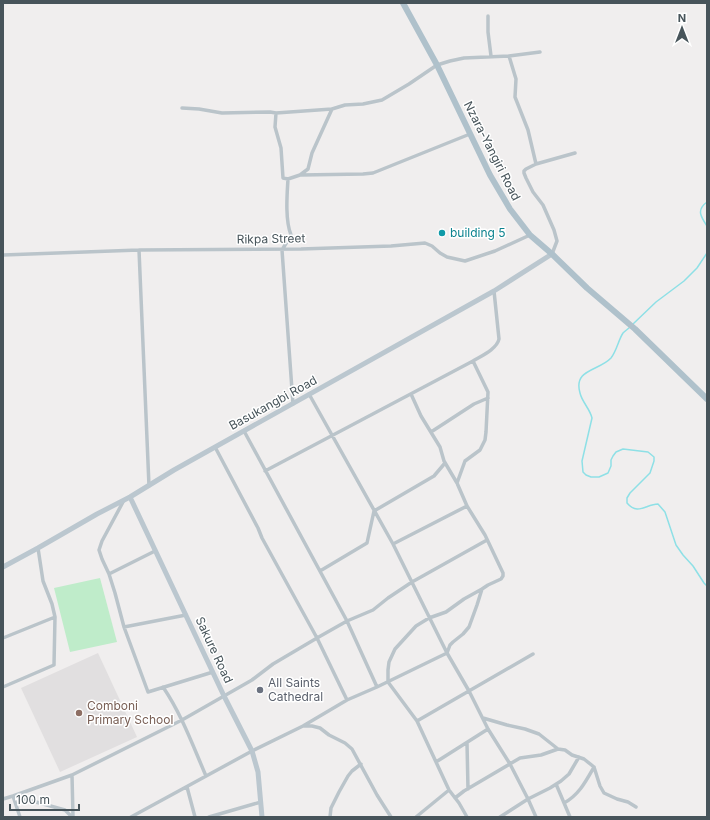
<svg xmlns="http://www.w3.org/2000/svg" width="710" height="820" viewBox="0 0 710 820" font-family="Inter,sans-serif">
  <rect width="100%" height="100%" fill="#f0eeee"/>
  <path fill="#e1dfe0" d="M98,653L137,737L60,772L21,688Z"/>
  <path fill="#bfecca" d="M100,578L117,642L70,652L54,588Z"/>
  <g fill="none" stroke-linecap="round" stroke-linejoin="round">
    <path stroke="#8ee0e6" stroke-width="1.5" d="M707,202C696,210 701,217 707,226
      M633,324L656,302L684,281L697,268L707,253
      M630,327C628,329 625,331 623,333C618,341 617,350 611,358C599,371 573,369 580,393C582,402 590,409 592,418L582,461L583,472L586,475L591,477H599L608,473L611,466V460L613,456L616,452L623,449L648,452L654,457V461L650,473L630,493L627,498V503C638,516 646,504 658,504L665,512L676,545L683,555L693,566L704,583L707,586"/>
    <path stroke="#bac4ca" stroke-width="3.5" d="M488,16V32L491,56
      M509,56L516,79L515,97L528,130L536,164
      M182,108L199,109L222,113L270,112L276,113L332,109
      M276,113L275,127L281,148L283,178L288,179
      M301,175L363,174L373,173L470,134
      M139,250L149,486
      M552,254L557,241L554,230L543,205L533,192L526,178L524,173V171L526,169L536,164L575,153
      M3,255L139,250L301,249L391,246L425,243L432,246L440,253L447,257L465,261L495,251L530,235
      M309,394L393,544L447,653L469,691L488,729L510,764L528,799L536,817
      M293,404L282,250L291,235C285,220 287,195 288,179L300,175L308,169L312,153L332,109L345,105L363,104L382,100L409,84L437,65L450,61L464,58L509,56L540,52
      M244,431L347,621L377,687
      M431,432L474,404L488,398
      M215,447L258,528L262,538L317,638L347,700
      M265,471L473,361
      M457,483L465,461L480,450L485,440L486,432L488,392L473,361C481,356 497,349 499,339L494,291
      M123,502L102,541L99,550L102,559L109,574L115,593L124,627L148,692L213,672
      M393,544L467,506
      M320,571L367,543L374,511L434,476L445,463
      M109,574L155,551
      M124,627L186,615
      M3,638L55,617
      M3,687L54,665L55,617L52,604L43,581L38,548
      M163,687C182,715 193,746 206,776
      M483,718L507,725L525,729L539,734L558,749L565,750L572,755L584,759L594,767L600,786L604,793L617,799L628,802L636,807
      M417,721L533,654
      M304,726H312L320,728L329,735L345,743L352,749L377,795L391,817
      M467,743L468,789
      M436,762L488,729
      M72,775L73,817
      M556,784L570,817
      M187,787L195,817
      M13,796L20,817
      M14,796L65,810L70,815L71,817
      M455,798L464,791L520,758L541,755L558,749
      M3,799L13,796L72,775L182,720L252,680L273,664L317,638L347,621L373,610L388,598L412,582L487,540
      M564,803C579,795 586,781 594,767
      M131,817L252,751L303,726L347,700L377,687L447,653L450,645L453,642L463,634L469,627L477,605L482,589L488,585L501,579L503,576V573L485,535L467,506L457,483L444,461L440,447L421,416L411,394
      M209,817L261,802
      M330,817L331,808L339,792L348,776L352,771L361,764
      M416,817L449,790
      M467,817L459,803L449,790L417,721L388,682V670L389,662L395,649L416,626L429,618L446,612L464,599L482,589
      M500,817L528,799L550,788L561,781L569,774L579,757"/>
    <path stroke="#bbc7cf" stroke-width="5" d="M130,497L224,696L252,751L258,772L262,817
      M3,567L38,548L97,514L130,497L174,470L494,291L552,254"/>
    <path stroke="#afc1cb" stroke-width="6" d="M403,3L437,65L490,175L510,209L530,235L552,254L587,288L635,329L707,399"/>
  </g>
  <circle fill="#0f9aa8" stroke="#fff" stroke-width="1.5" cx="442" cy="233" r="4"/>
  <circle fill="#6b7280" stroke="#fff" stroke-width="1.5" cx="260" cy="690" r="4"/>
  <circle fill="#8d6e63" stroke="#fff" stroke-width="1.5" cx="79" cy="713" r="4"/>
  <g text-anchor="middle" stroke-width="3" stroke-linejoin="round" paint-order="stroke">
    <g font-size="12" fill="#47545a" stroke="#fff">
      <text transform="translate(492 151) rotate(63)" y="4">Nzara-Yangiri Road</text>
      <text transform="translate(271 239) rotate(-1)" y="4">Rikpa Street</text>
      <text transform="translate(273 403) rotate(-29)" y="4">Basukangbi Road</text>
      <text transform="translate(214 650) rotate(65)" y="4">Sakure Road</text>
    </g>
    <g font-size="12" fill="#0d838f" stroke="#fff" text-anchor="start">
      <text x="450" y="237">building 5</text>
    </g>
    <g font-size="12" fill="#5b616d" stroke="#fff" text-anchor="start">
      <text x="268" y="687">All Saints<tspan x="268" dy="14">Cathedral</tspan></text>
    </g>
    <g font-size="12" fill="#785e54" stroke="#fff" text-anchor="start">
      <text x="87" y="710">Comboni<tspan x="87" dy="14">Primary School</tspan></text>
    </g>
  </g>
  <rect width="710" height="820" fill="none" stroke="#47545a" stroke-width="8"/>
  <g transform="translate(682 28)" stroke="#ffffff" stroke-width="3" paint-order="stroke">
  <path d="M0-3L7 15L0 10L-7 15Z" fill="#47545a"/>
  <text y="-6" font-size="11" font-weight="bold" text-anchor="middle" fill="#47545a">N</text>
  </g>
  <path d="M10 804v6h69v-6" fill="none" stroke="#47545a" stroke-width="2"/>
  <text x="16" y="804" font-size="12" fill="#47545a" stroke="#ffffff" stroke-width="3" paint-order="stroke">100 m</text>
</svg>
